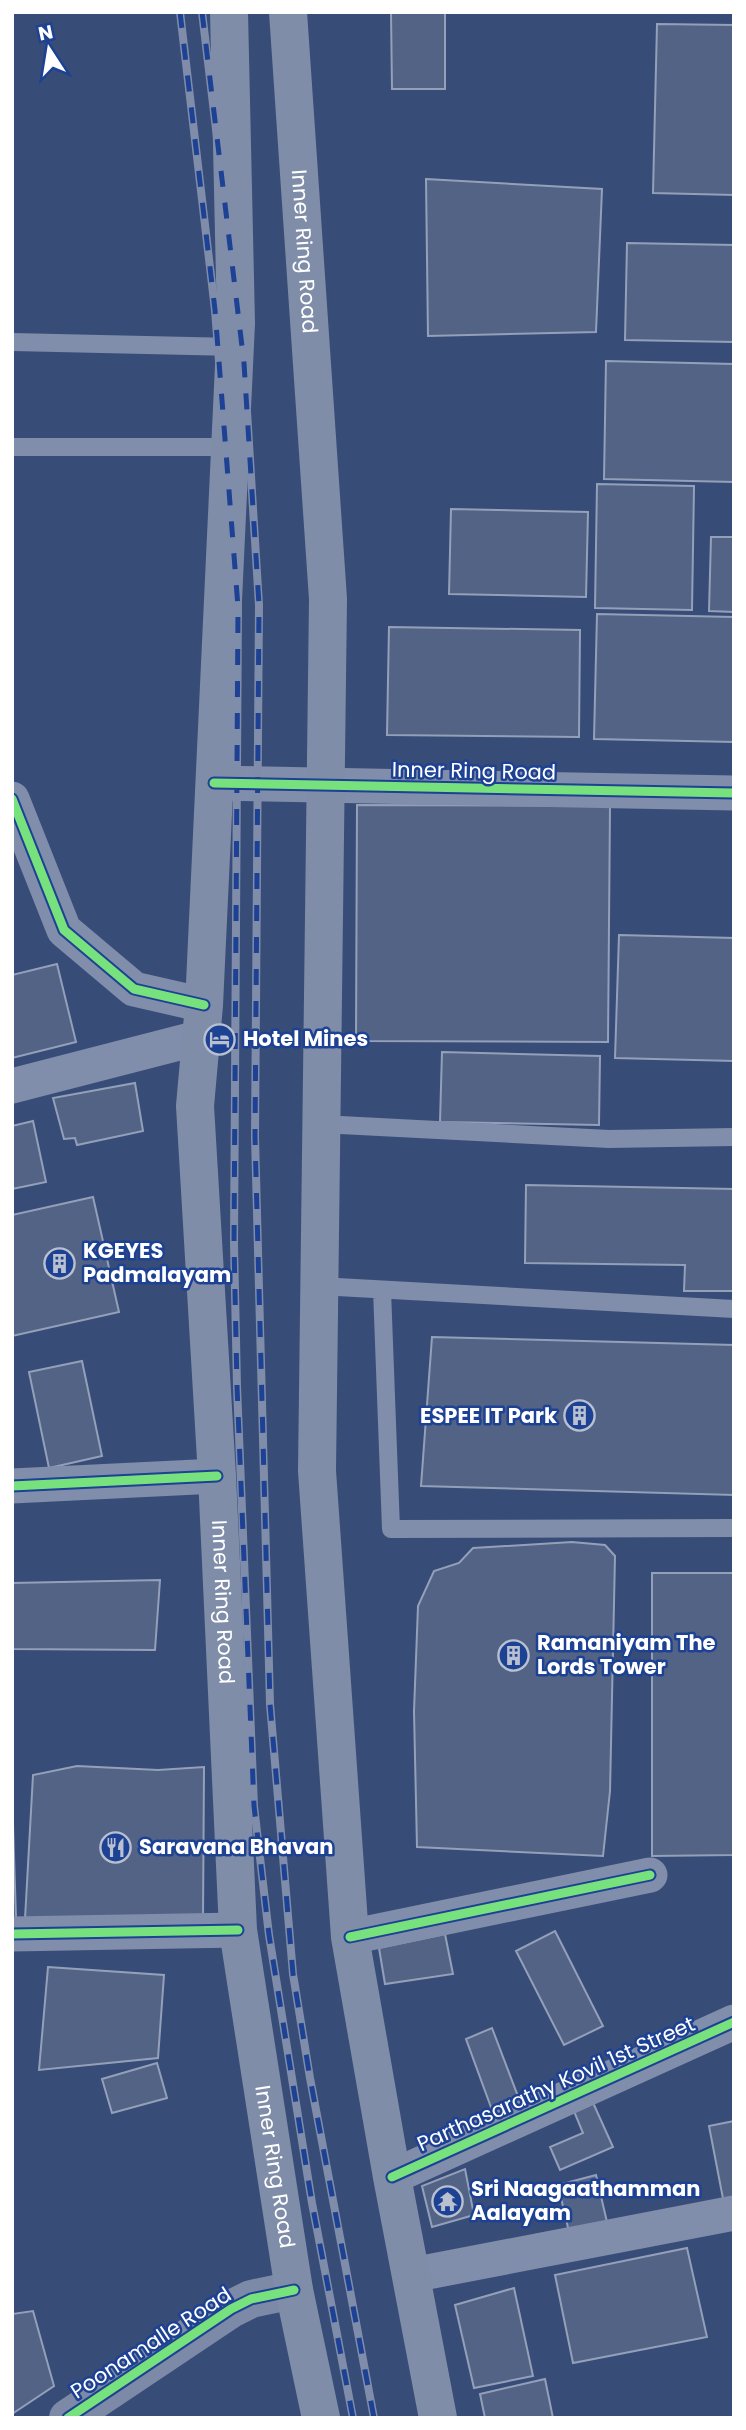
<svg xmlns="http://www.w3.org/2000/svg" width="746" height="2430" viewBox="0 0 746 2430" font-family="Poppins,sans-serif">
  <rect width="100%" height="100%" fill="#384c78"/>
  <path fill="#526386" stroke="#94a0b9" stroke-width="2" d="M391,12H445V89H392Z
    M657,24L734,25V195L653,193Z
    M426,179L602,189L596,332L428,336Z
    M627,243L734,245V342L625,340Z
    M606,361L734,364V482L604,479Z
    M597,484L694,486L692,610L595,608Z
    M451,509L588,512L586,597L449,594Z
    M711,537H734V612L709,611Z
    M597,614L734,617V742L594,739Z
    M389,627L580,630L579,737L387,735Z
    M357,805L610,806L608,1042L356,1041Z
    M619,935L734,938V1061L615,1058Z
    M57,964L76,1042L12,1058V975Z
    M442,1052L600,1056L599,1125L440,1122Z
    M135,1083L143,1131L77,1145L75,1138L64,1139L53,1098Z
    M33,1121L46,1182L12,1189V1126Z
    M526,1185L734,1189V1291H684L685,1265L525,1263Z
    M93,1197L119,1312L12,1336V1215Z
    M432,1337L734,1345V1495L421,1486Z
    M82,1361L102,1456L49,1468L29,1372Z
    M572,1542L605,1545L615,1556L610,1791L603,1856L417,1847L414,1711L418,1606L434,1571L459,1563L473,1548Z
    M652,1573H734V1855L652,1856Z
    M160,1580L155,1650L12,1649V1583Z
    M77,1766L158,1770L204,1767L203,1919H25L33,1775Z
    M12,1793L16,1918H12Z
    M555,1931L603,2026L564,2045L516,1951Z
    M445,1934L453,1974L385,1984L379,1948Z
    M48,1967L164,1975L158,2058L39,2070Z
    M492,2028L519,2099L492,2110L466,2039Z
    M157,2063L167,2098L112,2113L102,2079Z
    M590,2096L613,2147L560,2170L550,2147L583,2133L571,2104Z
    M734,2121V2207L725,2209L709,2126Z
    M465,2169L474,2215L432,2227L422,2186Z
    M596,2175L607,2222L569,2232L558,2185Z
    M687,2248L707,2337L573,2363L555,2275Z
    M514,2288L533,2376L474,2388L455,2305Z
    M33,2311L54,2386L12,2414V2314Z
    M545,2379L553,2418H485L480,2394Z"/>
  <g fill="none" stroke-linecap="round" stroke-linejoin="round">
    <path stroke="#808dab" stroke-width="18" d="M12,342L235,347
      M12,447H231
      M321,1124L609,1139L734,1137
      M319,1286L734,1309
      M382,1290L391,1529L734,1528"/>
    <path stroke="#808dab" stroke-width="35" d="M214,783L734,793
      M12,799L64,930L134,989L204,1005
      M12,1086L202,1037
      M12,1486L217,1476
      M12,1934L238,1930
      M350,1937L650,1875
      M392,2177L734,2022
      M412,2275L734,2213"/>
    <path stroke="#7c89a7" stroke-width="38" d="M68,2418L231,2309L251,2299L294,2290"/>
    <g stroke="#7f8da9" stroke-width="38">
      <path id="s1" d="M229,12L236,323L204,1005L195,1106L217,1476L238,1930L294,2290L321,2418"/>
      <path id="s2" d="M288,12L328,599L317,1471L350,1937L392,2177L438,2418"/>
    </g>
    <defs>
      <path id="rail" d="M180,12L215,310L238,607L234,1244L237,1386L254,1806L269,1935L312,2203L353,2418
        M202,12L244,363L259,605L255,1137L270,1704L293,1974L310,2078L374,2418"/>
    </defs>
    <use href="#rail" stroke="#808daa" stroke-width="8"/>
    <use href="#rail" stroke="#1d4193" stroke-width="5" stroke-dasharray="16" stroke-linecap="butt"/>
    <defs>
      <path id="cycleway" d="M214,783L734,793
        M12,799L64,930L134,989L204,1005
        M12,1486L217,1476
        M12,1934L238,1930
        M350,1937L650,1875
        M392,2177L734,2022
        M68,2418L231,2309L251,2299L294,2290"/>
    </defs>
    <use href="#cycleway" stroke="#1d4193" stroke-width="13"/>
    <use href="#cycleway" stroke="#77e17e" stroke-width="9"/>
  </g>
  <defs>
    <symbol id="hotel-ring" viewBox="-11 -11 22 22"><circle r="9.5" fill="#1d4193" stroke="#b9c0d0" stroke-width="1.5"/><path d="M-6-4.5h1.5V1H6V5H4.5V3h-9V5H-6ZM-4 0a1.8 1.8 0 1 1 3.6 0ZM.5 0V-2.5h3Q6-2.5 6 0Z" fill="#b9c0d0"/></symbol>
    <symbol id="building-ring" viewBox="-11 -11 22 22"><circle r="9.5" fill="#1d4193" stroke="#b9c0d0" stroke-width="1.5"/><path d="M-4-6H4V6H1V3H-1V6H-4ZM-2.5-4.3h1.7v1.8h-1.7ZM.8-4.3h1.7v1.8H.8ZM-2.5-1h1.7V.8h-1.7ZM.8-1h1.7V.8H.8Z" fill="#b9c0d0"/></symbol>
    <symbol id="restaurant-ring" viewBox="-11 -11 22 22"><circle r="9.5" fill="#1d4193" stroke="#b9c0d0" stroke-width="1.5"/><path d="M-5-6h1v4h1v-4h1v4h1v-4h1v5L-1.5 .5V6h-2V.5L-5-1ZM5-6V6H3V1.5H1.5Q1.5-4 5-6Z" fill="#b9c0d0"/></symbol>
    <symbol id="temple-ring" viewBox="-11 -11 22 22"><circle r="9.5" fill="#1d4193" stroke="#b9c0d0" stroke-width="1.5"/><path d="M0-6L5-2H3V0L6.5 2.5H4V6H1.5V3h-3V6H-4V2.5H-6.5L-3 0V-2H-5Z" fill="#b9c0d0"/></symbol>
  </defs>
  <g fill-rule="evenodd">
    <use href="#hotel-ring" x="202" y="1022" width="35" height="35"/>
    <use href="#building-ring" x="42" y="1246" width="35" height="35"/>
    <use href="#building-ring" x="562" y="1398" width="35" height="35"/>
    <use href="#building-ring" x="496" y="1638" width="35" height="35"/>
    <use href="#restaurant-ring" x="98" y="1830" width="35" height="35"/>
    <use href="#temple-ring" x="430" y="2184" width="35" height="35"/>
  </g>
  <g text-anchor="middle" stroke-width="5" stroke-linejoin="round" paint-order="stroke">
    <g font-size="21" fill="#fff" stroke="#1d4193">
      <text dy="7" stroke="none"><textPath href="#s2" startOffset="240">Inner Ring Road</textPath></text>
      <text transform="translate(474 771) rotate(1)" y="7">Inner Ring Road</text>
      <text dy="7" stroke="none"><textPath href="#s1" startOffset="1592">Inner Ring Road</textPath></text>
      <text transform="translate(556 2084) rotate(-24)" y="7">Parthasarathy Kovil 1st Street</text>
      <text dy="7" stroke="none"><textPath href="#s1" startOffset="2160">Inner Ring Road</textPath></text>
      <text transform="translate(151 2343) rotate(-33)" y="7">Poonamalle Road</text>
    </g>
    <g font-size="21" font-weight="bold" fill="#fff" stroke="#1d4193" text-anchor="start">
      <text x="243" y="1046">Hotel Mines</text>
      <text x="83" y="1258">KGEYES<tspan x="83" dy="24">Padmalayam</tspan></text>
      <text x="557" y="1423" text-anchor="end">ESPEE IT Park</text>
      <text x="537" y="1650">Ramaniyam The<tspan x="537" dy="24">Lords Tower</tspan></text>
      <text x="139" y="1854">Saravana Bhavan</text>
      <text x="471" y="2196">Sri Naagaathamman<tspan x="471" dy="24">Aalayam</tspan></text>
    </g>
  </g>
  <rect width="746" height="2430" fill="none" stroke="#ffffff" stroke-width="28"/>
  <g transform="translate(49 49) rotate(348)" stroke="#1d4193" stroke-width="5" paint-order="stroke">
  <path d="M0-5L12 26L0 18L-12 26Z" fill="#ffffff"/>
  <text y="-10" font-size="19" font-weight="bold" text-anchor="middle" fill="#ffffff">N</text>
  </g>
</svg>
